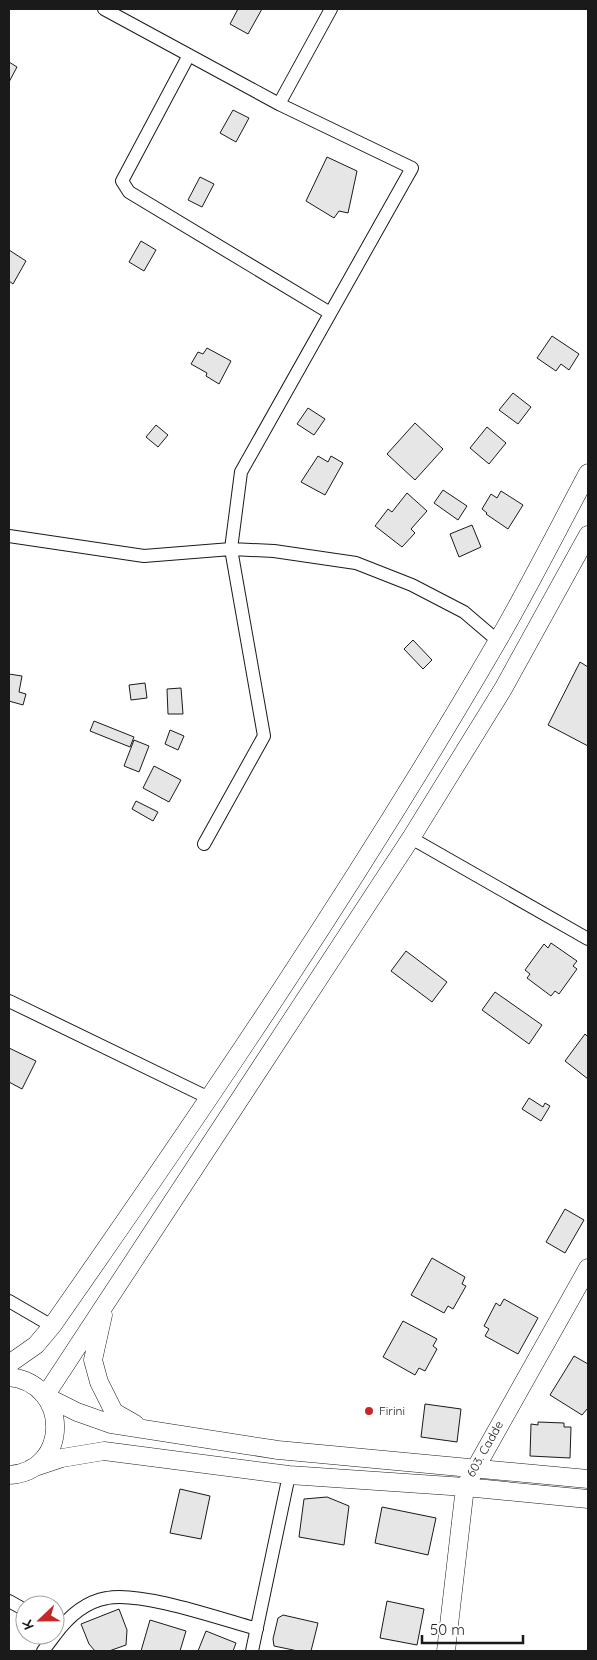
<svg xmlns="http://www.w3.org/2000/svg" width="597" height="1660" viewBox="0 0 597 1660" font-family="Quicksand,sans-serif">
  <rect width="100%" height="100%" fill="#fff"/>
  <path fill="#e6e6e6" stroke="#1a1a1a" d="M238,9H262L248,34L230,24Z
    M9,62L17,67L9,82Z
    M233,110L249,118L236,142L220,133Z
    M327,157L357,171L348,213L339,211L334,218L306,201Z
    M200,177L214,184L202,207L188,200Z
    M141,241L156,250L144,271L129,262Z
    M9,250L26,261L13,284L9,281Z
    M552,336L579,354L569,370L561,364L556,371L537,358Z
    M207,348L231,361L219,384L206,376L207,373L191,364L198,352L203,354Z
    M513,393L531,407L518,424L499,410Z
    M308,408L325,419L314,435L297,424Z
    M415,423L443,449L415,480L387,454Z
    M156,425L168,435L158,447L146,437Z
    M487,427L506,443L489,464L470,448Z
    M318,456L328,462L331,456L343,463L325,495L301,482Z
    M443,490L467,506L458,520L434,503Z
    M501,491L523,505L508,529L486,514L487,513L482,509L491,494L497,498Z
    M407,493L427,511L411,529L415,533L402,547L375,526L388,509L392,512Z
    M472,525L481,547L459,557L450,534Z
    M413,640L432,660L423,669L404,649Z
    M580,662L588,667V746L548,725Z
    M9,674L22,676L19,692L26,694L23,705L9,701Z
    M145,683L147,698L131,700L129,685Z
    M181,688L183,714H168L167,689Z
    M94,721L134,737L130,747L90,731Z
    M170,730L184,736L178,750L165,744Z
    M134,740L149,746L139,772L124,766Z
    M154,766L181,780L169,802L143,788Z
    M136,801L158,812L153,821L132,809Z
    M551,943L577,961L573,966L577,969L559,994L555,991L551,996L527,978L530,974L525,970L544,944L548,948Z
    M406,951L447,982L432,1002L391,971Z
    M495,992L542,1025L529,1044L482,1010Z
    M585,1034L588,1037V1079L565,1061Z
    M9,1048L36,1061L22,1089L9,1082Z
    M529,1098L543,1107L545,1103L550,1106L541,1121L522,1109Z
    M565,1209L584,1220L565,1253L546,1242Z
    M432,1258L465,1277L462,1284L466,1286L453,1309L448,1306L444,1313L411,1295Z
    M504,1299L538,1318L518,1354L485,1336L489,1329L484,1326L496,1303L500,1306Z
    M403,1321L437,1339L433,1346L437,1349L425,1371L419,1368L415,1375L383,1357Z
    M574,1356L588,1364V1408L582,1415L550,1395Z
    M425,1404L461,1409L457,1442L421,1437Z
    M538,1422L564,1423V1427H571L570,1458L530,1456L531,1424L538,1425Z
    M180,1489L210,1496L201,1539L170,1533Z
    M327,1497L349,1506L344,1545L299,1537L304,1499Z
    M382,1507L436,1518L428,1555L375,1543Z
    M387,1601L424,1609L417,1645L380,1638Z
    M119,1609L127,1630L126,1645L109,1651H95L89,1644L81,1624Z
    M283,1615L318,1623L311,1651H298L274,1646L273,1639L278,1618Z
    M150,1620L186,1631L180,1651H141Z
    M206,1631L236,1643L233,1651H198Z"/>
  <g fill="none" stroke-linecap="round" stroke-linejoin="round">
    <defs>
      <path id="street" d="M104,9L279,104L412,168L241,472L231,549L264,736L204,844
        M189,55L122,181L129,192L330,313
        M279,104L331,9
        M9,536L144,556L231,549L274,551L356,563L412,585L464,612L498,641
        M411,838L588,939
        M9,1001L209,1098
        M9,1301L52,1326
        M9,1601L25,1610
        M55,1635C68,1617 84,1602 107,1598C141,1591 221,1619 257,1629
        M43,1651L55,1635
        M252,1651L289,1475"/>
      <path id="secondary" d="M588,535L503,689L411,838L45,1396L77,1412L111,1424L278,1450L588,1479
        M103,1315L93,1360L99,1382L114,1412L135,1424
        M9,1364L36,1345L52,1326C208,1103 360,878 497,642C529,587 558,529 588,473
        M9,1377C71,1383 70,1472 9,1475
        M32,1468L62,1458L104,1451L289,1475L465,1487L588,1499
        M446,1651L465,1487L588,1268"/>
    </defs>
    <use href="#street" stroke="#1a1a1a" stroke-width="14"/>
    <use href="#secondary" stroke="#1a1a1a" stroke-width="19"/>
    <use href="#street" stroke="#fff" stroke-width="12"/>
    <use href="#secondary" stroke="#fff" stroke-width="18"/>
  </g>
  <circle fill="#c62828" stroke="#fff" stroke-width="2" cx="369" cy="1411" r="5"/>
  <g text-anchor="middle" stroke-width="4" stroke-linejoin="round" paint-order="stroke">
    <g font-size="12" fill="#1a1a1a" stroke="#fff" text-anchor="start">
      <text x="379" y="1415">Firini</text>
    </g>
    <g font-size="12" fill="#1a1a1a" stroke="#fff">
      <text transform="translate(485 1449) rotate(-61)" y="4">603. Cadde</text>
    </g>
  </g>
  <rect width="597" height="1660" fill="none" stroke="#1a1a1a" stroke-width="20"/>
  <g transform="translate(40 1620) rotate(248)"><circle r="24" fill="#ffffff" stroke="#a3a3a3"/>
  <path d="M0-4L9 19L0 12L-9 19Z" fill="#c62828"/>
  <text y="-8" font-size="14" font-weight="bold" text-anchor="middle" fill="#1a1a1a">K</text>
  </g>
  <path d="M422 1635v8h101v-8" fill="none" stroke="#1a1a1a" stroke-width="2.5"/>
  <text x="430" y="1635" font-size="15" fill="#1a1a1a" stroke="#ffffff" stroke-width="4" paint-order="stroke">50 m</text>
</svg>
